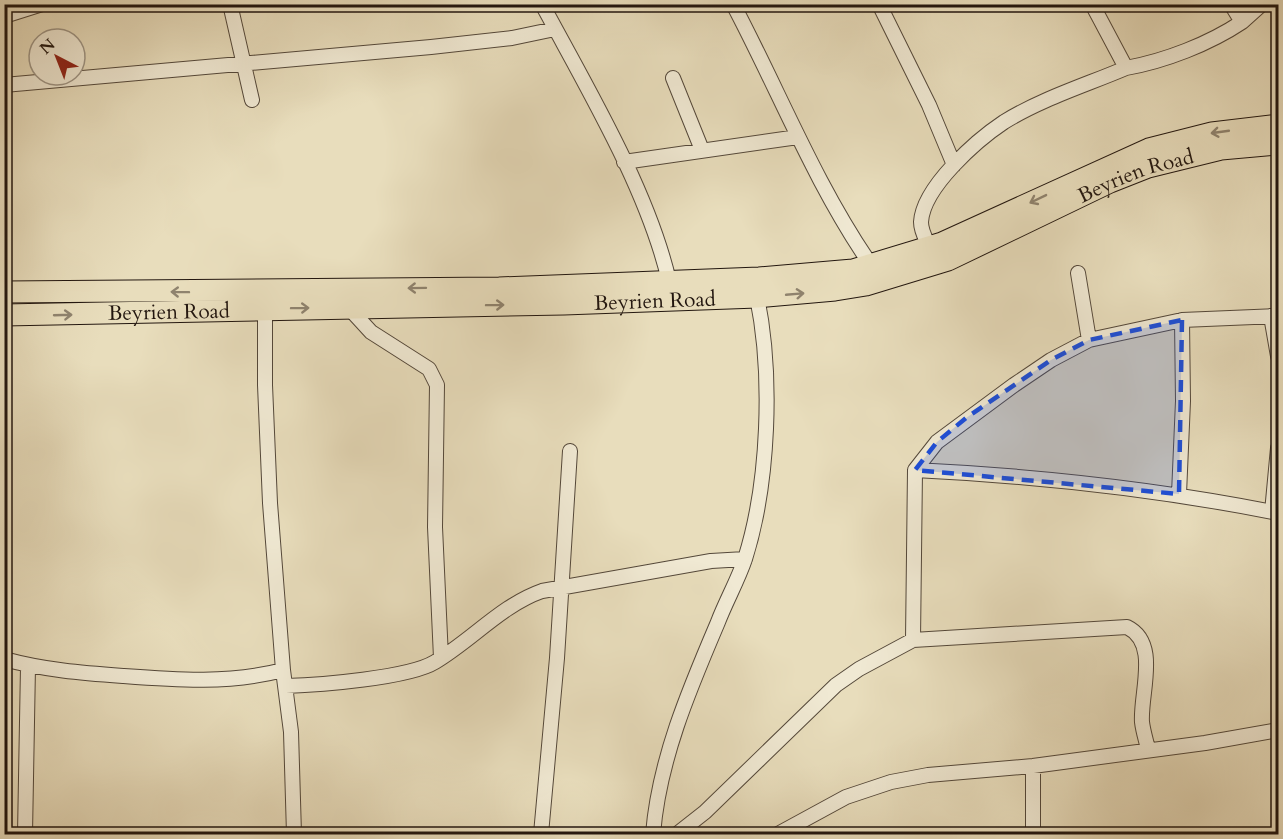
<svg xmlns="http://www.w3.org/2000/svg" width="1283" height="839" viewBox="0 0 1283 839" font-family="Cardo,serif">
  <rect width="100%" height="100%" fill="#e8ddbc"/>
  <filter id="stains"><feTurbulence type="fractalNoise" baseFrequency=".00333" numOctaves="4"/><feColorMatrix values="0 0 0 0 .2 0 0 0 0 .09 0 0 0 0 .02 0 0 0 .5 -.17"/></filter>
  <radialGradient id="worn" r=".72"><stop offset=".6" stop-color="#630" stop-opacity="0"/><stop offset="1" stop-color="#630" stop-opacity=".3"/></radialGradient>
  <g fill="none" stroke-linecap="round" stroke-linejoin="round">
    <defs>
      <path id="street" d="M230,4L252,100
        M542,4C587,88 648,190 669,281
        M733,4C779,91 815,184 871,265
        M879,4L929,105L954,165
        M4,16L42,4
        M1242,22L1262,4
        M1126,68C1165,61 1209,44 1242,22L1231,4
        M673,78L702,150
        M4,85L431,47L512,38L555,29
        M624,162L798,137
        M930,248C926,239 921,232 921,222C923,187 977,140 1004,122C1041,99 1086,85 1126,68L1092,4
        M1078,273L1089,340
        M265,304V385L270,503L283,670L291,732L294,834
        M349,308L371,332L429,369L437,385L435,527L441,658
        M1271,316L1278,356
        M915,470C1037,476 1158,489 1278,513
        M1179,494L1183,401L1182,320
        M1272,512L1278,448
        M913,640L915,470L937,442L1014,385L1051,360L1089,340L1182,320L1278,316
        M4,659C44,670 82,673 123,676C177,680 230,684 283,670
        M286,686C319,685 409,678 435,662C472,640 502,605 542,591L711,561L745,559
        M1033,766V834
        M25,834L28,666
        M541,834L557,658L570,451
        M653,834C659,760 689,690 718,622C726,601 738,580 745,559C769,483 773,375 757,297
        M677,834L705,812L836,685L859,669L913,640L1127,627C1160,643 1140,693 1142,722C1143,731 1146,740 1148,749
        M778,834L846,797L891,782L928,775L1033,766L1205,743L1278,730"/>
      <g id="primary">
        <path d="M4,292L499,288L759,278L853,270L942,243L1149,149L1212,133L1278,125"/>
        <path id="s1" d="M4,315L564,304L757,297L835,290L866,285L948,260L1110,182L1148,167L1221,149L1278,144"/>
      </g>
    </defs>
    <use href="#street" stroke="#54483a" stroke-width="16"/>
    <use href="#primary" stroke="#22160f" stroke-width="23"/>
    <use href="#street" stroke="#f0e9d3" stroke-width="14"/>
    <use href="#primary" stroke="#e8ddbc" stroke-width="21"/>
  </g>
  <defs><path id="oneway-shaft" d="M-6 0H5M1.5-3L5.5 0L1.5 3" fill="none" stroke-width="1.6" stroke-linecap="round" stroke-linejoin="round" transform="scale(1.5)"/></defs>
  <g stroke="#8f836e">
    <use href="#oneway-shaft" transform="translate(1220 132) rotate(172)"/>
    <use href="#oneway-shaft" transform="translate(1038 199) rotate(154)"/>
    <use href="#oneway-shaft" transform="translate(417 288) rotate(179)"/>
    <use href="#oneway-shaft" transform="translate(180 292) rotate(-179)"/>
    <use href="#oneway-shaft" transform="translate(795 294) rotate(-5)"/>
    <use href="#oneway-shaft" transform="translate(495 305) rotate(-1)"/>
    <use href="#oneway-shaft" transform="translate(300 308) rotate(-1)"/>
    <use href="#oneway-shaft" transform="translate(63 315) rotate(-2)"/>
  </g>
  <path fill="#1d4ed8" fill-opacity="0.2" stroke="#1d4ed8" stroke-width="4.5" stroke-dasharray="12 8" stroke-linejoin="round" d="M1182,320L1179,494L915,470L937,442L966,418L1051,360L1089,340Z"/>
  <g text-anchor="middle" stroke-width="5" stroke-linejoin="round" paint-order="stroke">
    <g font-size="21" fill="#22160f" stroke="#f0e9d3">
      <text dy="7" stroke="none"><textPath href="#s1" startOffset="1155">Beyrien Road</textPath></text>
      <text dy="7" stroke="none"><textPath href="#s1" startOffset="651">Beyrien Road</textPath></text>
      <text dy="7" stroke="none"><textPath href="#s1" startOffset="165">Beyrien Road</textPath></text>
    </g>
  </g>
  <rect width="1283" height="839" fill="none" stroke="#e8ddbc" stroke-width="24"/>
  <rect x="6" y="6" width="1271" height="827" fill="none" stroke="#22160f" stroke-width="3"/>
  <rect x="12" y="12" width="1259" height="815" fill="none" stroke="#22160f" stroke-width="1.5"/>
  <g transform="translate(57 57) rotate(318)"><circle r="28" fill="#f0e9d3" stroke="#9e9585" stroke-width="1.5"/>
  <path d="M0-4.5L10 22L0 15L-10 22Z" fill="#8f2418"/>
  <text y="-9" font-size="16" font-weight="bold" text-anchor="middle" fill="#22160f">N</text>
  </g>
  <rect width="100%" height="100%" filter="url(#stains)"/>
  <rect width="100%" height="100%" fill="url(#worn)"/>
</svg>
